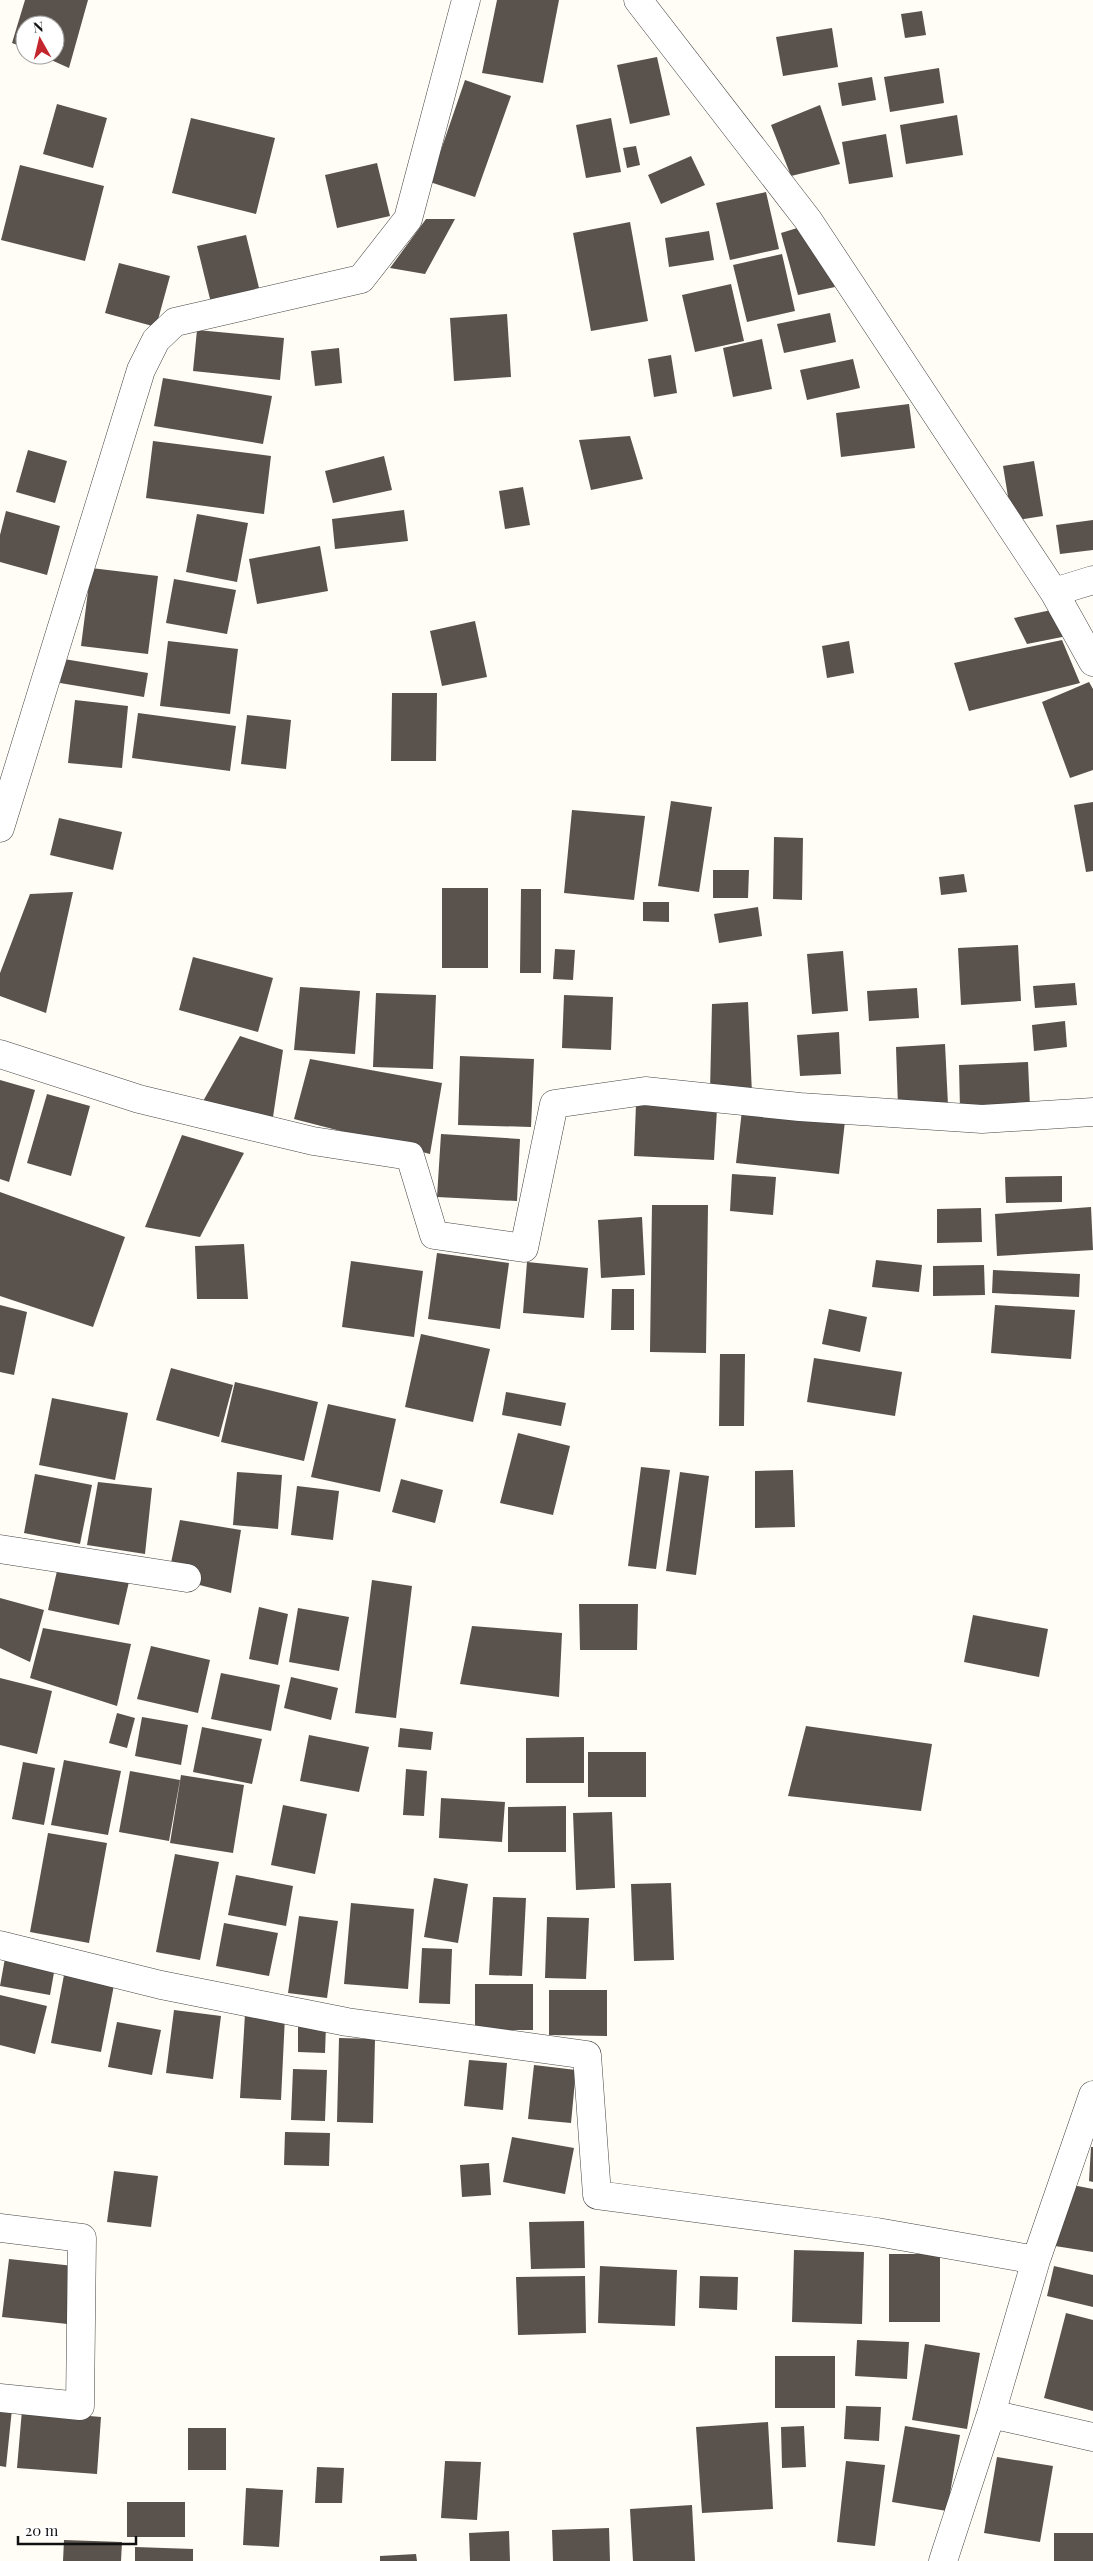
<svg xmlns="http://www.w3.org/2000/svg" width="1093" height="2561" viewBox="0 0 1093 2561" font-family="'Playfair Display',serif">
  <rect width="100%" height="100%" fill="#fffdf5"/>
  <path fill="#5a524d" d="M25,0H88L69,68L40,55H55V25H25V48L12,43Z
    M497,0H559L543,83L482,73Z
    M922,11L926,35L905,38L901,14Z
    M832,28L838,67L783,76L776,37Z
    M657,57L670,115L630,124L617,65Z
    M939,68L944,103L890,112L884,77Z
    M872,77L876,100L842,106L838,83Z
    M465,80L511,96L475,197L430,182Z
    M57,104L107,118L93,168L43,154Z
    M820,105L840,164L791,176L771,125Z
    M957,115L963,155L906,164L900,125Z
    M191,118L275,138L256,214L172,193Z
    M611,118L621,172L586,178L576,125Z
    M886,134L893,177L849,184L842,142Z
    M636,146L640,165L627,168L623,148Z
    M691,156L705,185L661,204L648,175Z
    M377,163L390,216L337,228L325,175Z
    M20,165L104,186L85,261L1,240Z
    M766,192L779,249L730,260L716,203Z
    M426,219H455L425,274L390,268Z
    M630,222L648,321L591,331L573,233Z
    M807,225L835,287L798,295L781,233Z
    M709,231L714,260L669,267L665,238Z
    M246,235L260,292L211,303L197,246Z
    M782,254L795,311L747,322L733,265Z
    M119,263L170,276L156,327L105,313Z
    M731,284L744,341L695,352L682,295Z
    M830,313L836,342L784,353L777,324Z
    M507,314L511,377L454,381L450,318Z
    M197,330L284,338L280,380L193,371Z
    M762,339L772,389L733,397L723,348Z
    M339,348L342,383L315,386L311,351Z
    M671,355L677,393L654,397L648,359Z
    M853,359L860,388L807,400L800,370Z
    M163,378L272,396L263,444L154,426Z
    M909,404L915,448L841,457L836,413Z
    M630,436L643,479L591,490L579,440Z
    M153,441L271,456L264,514L146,498Z
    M28,450L67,461L55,503L16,492Z
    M384,456L392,490L333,503L325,471Z
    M1034,461L1043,516L1012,521L1003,466Z
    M523,487L530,525L505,529L499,491Z
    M404,510L408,541L335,549L332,519Z
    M6,511L60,526L47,575L0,562V535Z
    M197,514L248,523L237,582L186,572Z
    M1093,520V550L1060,554L1056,525Z
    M320,546L328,591L257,604L249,559Z
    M91,568L158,576L148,654L81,646Z
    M174,579L236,590L227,634L166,623Z
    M1056,609L1067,636L1027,644L1014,618Z
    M475,621L487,677L442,686L430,631Z
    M1062,640L1080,683L969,711L954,663Z
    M168,641L238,649L230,714L160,706Z
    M849,641L854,673L827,678L822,646Z
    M64,659L148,673L144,697L60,683Z
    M1089,682L1093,689V770L1070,778L1042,702Z
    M392,693H437L436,761H391Z
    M75,700L128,706L122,768L68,763Z
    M138,713L236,726L230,771L132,758Z
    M247,715L291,720L286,769L241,764Z
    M671,801L712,807L699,892L658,886Z
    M1093,802V871L1086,872L1074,805Z
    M572,810L645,816L634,900L564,893Z
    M59,818L122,832L113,870L50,855Z
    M774,837L803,838L802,900L773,899Z
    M713,870H749L748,898H713Z
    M964,874L967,892L941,895L939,877Z
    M442,888H488V968H442Z
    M521,889H541V973H520Z
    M73,892L46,1013L0,996V973L30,894Z
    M643,902H669V922L643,921Z
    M758,907L762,936L719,943L714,914Z
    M1018,945L1021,1001L961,1005L958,948Z
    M555,949L575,950L573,980L553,979Z
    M843,951L848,1011L812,1014L807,954Z
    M193,957L273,978L258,1032L179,1010Z
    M1075,983L1077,1005L1035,1008L1033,986Z
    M300,987L360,991L355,1054L294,1050Z
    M917,988L919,1018L869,1021L867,991Z
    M376,993L436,995L433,1069L373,1067Z
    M564,995L613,997L611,1050L562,1048Z
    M748,1002L752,1094L710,1092L712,1004Z
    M1065,1021L1067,1047L1034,1051L1032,1025Z
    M839,1032L841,1074L800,1076L797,1035Z
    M240,1036L283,1050L273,1117L202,1103Z
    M945,1044L948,1105L898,1107L896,1047Z
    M460,1056L534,1059L531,1127L458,1125Z
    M310,1059L442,1083L430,1154L294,1119Z
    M1028,1062L1030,1107L960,1110L959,1065Z
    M0,1080L35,1090L9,1182L0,1179Z
    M47,1094L90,1106L71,1176L27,1163Z
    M636,1104L717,1109L714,1160L634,1156Z
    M742,1110L845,1121L839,1174L736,1163Z
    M441,1134L520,1139L517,1201L437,1197Z
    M182,1135L244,1153L200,1237L145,1227Z
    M732,1174L776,1177L773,1215L730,1211Z
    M1062,1176V1202L1006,1203L1005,1177Z
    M0,1192L125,1237L93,1327L0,1296Z
    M652,1205H708L706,1353L650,1352Z
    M1091,1207L1093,1250L997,1256L995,1214Z
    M981,1208L982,1242L937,1243V1209Z
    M642,1217L645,1275L601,1278L598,1220Z
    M244,1244L248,1299H197L195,1246Z
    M437,1253L509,1263L500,1329L428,1319Z
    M876,1260L922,1265L919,1292L872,1287Z
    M351,1261L423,1271L414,1337L342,1327Z
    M527,1262L588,1268L584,1318L523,1313Z
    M984,1265L985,1295L933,1296V1266Z
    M993,1270L1080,1274L1079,1297L992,1293Z
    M612,1289H634V1330H611Z
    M0,1305L27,1312L14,1375L0,1372Z
    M995,1305L1075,1310L1071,1359L991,1353Z
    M829,1309L867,1317L860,1352L822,1344Z
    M421,1334L490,1349L473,1422L405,1407Z
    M720,1354H745L744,1426H719Z
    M814,1358L902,1372L895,1416L807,1402Z
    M171,1368L233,1385L219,1437L156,1420Z
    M235,1382L318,1402L304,1461L221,1442Z
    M506,1392L566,1403L561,1426L502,1415Z
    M52,1398L128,1413L115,1480L39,1465Z
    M328,1404L396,1419L380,1492L311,1477Z
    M518,1433L570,1446L553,1515L500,1503Z
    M641,1467L670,1470L656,1569L628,1566Z
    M793,1470L795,1527L755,1528V1471Z
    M237,1472L282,1475L278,1529L233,1525Z
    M680,1472L709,1476L696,1575L666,1571Z
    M35,1474L92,1485L80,1544L24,1533Z
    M401,1479L443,1490L435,1523L392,1512Z
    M98,1482L152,1488L145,1554L87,1545Z
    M297,1486L339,1491L333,1540L291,1535Z
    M180,1520L241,1530L231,1593L168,1577Z
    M60,1558L131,1573L119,1625L48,1610Z
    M372,1580L412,1586L396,1718L355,1713Z
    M0,1598L44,1610L30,1662L0,1648Z
    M579,1604H638L637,1650H580Z
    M259,1607L288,1614L278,1665L249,1659Z
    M298,1608L349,1617L339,1671L289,1662Z
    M973,1615L1048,1629L1039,1677L964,1662Z
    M472,1626L562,1633L559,1697L460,1684Z
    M43,1628L131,1644L117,1706L30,1678Z
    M151,1646L210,1660L198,1713L137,1699Z
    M221,1673L280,1685L271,1731L211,1719Z
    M291,1677L338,1688L331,1720L284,1708Z
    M0,1678L52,1691L37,1754L0,1745Z
    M117,1713L135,1718L127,1748L109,1743Z
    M142,1717L188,1725L181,1765L135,1756Z
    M806,1726L932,1744L921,1811L788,1796Z
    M202,1727L262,1739L252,1784L193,1772Z
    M400,1728L433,1732L431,1750L398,1747Z
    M309,1735L369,1747L359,1792L300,1781Z
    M584,1737V1783H526V1738Z
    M588,1752H646V1797H588Z
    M64,1760L121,1771L108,1835L51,1825Z
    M23,1762L55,1768L44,1825L12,1819Z
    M406,1769L427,1771L424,1816L403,1815Z
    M130,1771L180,1780L169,1841L119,1832Z
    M181,1775L244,1785L233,1853L170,1843Z
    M441,1798L505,1802L502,1842L439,1838Z
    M283,1805L327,1814L315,1874L271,1865Z
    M566,1806V1852H508V1807Z
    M612,1812L615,1888L576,1890L573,1813Z
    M48,1833L107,1843L89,1943L30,1932Z
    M175,1854L219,1862L200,1960L156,1952Z
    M236,1875L293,1886L286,1926L228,1915Z
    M434,1878L468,1884L458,1943L424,1937Z
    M671,1883L674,1960L634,1961L631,1884Z
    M493,1897L526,1898L522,1976L489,1975Z
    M351,1903L414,1909L408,1989L344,1984Z
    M299,1916L338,1921L327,1998L288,1993Z
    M547,1917L589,1918L586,1979L545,1978Z
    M224,1923L278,1933L269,1976L216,1966Z
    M422,1948L452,1949L450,2004L419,2003Z
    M5,1958L55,1967L50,1995L0,1986Z
    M64,1975L114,1985L101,2052L51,2043Z
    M475,1984H533V2030H475Z
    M549,1990H607V2036L549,2035Z
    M0,1995L47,2006L35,2054L0,2045Z
    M174,2010L221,2016L213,2079L166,2073Z
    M245,2014L285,2016L281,2100L240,2098Z
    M117,2022L161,2030L152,2075L108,2067Z
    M298,2024L326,2025L325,2053L298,2052Z
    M339,2038L375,2039L373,2123L337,2122Z
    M469,2060L507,2063L503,2110L464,2106Z
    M534,2065L576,2070L571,2123L528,2119Z
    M293,2069L327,2070L325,2121L291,2120Z
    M285,2132L330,2133L329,2166L284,2165Z
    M512,2137L574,2148L565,2194L503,2182Z
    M1091,2147H1093V2182L1089,2181Z
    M489,2163L491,2195L462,2197L460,2165Z
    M114,2171L158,2176L151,2227L107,2222Z
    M1067,2184L1093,2189V2252L1055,2246Z
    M584,2221L585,2268L531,2269L529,2222Z
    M794,2250L864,2252L862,2324L792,2322Z
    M889,2254H940V2322H889Z
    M9,2259L83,2267L77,2325L2,2317Z
    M600,2266L677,2270L675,2326L598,2323Z
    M1054,2266L1093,2275V2307L1047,2296Z
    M585,2276L586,2333L518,2335L516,2277Z
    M700,2276L738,2277L737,2310L699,2308Z
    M1066,2313L1093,2320V2411L1044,2398Z
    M857,2340L909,2342L907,2379L855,2376Z
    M925,2344L980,2353L967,2429L912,2420Z
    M775,2356H835V2408H775Z
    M846,2406L881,2407L879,2441L844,2439Z
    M0,2408L12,2409L6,2467L0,2466Z
    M22,2410L101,2417L97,2474L17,2468Z
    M768,2422L773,2509L702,2513L696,2427Z
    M804,2426L806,2467L782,2468L781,2427Z
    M905,2426L960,2435L947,2511L892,2502Z
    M188,2428H226V2470H188Z
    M997,2457L1053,2466L1040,2542L984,2533Z
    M445,2461L481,2462L477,2520L441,2518Z
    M846,2461L885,2465L875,2546L837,2542Z
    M317,2467L344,2468L342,2503H315Z
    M246,2488L283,2490L279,2547L243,2545Z
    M127,2502H185V2537H127Z
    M692,2505L695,2561H633L630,2509Z
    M609,2528L610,2561H553L552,2530Z
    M509,2531L510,2561H470L469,2533Z
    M1054,2533H1093V2561H1054Z
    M64,2540L122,2542L121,2561H63Z
    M135,2547L193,2549V2561H135Z
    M416,2554L417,2561H380V2556Z"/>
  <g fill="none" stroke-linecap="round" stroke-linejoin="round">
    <defs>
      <path id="street" d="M638,0L808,220L1054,592L1093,662
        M1054,592L1093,580
        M0,828L141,370L156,340L175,322L361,279L408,219L466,0
        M0,1054L139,1099L313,1141L410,1156L434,1235L524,1248L554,1104L645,1091L800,1107L982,1119L1093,1112
        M0,1549L187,1578
        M0,1945L161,1985L347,2022L587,2055L597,2195L877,2232L1036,2260
        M0,2228L82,2238L80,2406L0,2398
        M991,2414L1093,2437
        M943,2561L991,2414L1036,2260L1093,2095"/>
    </defs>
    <use href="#street" stroke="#444" stroke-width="29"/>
    <use href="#street" stroke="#fff" stroke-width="28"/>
  </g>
  <g transform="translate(40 40) rotate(352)"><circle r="24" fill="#ffffff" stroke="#a0a0a0"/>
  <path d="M0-4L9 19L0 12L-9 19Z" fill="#c4262e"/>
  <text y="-8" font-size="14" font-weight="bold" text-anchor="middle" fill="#111111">N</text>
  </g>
  <path d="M18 2536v8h118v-8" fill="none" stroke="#111111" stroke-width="2.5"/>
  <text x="25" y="2536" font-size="15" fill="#111111" stroke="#ffffff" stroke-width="4" paint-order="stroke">20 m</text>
</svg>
